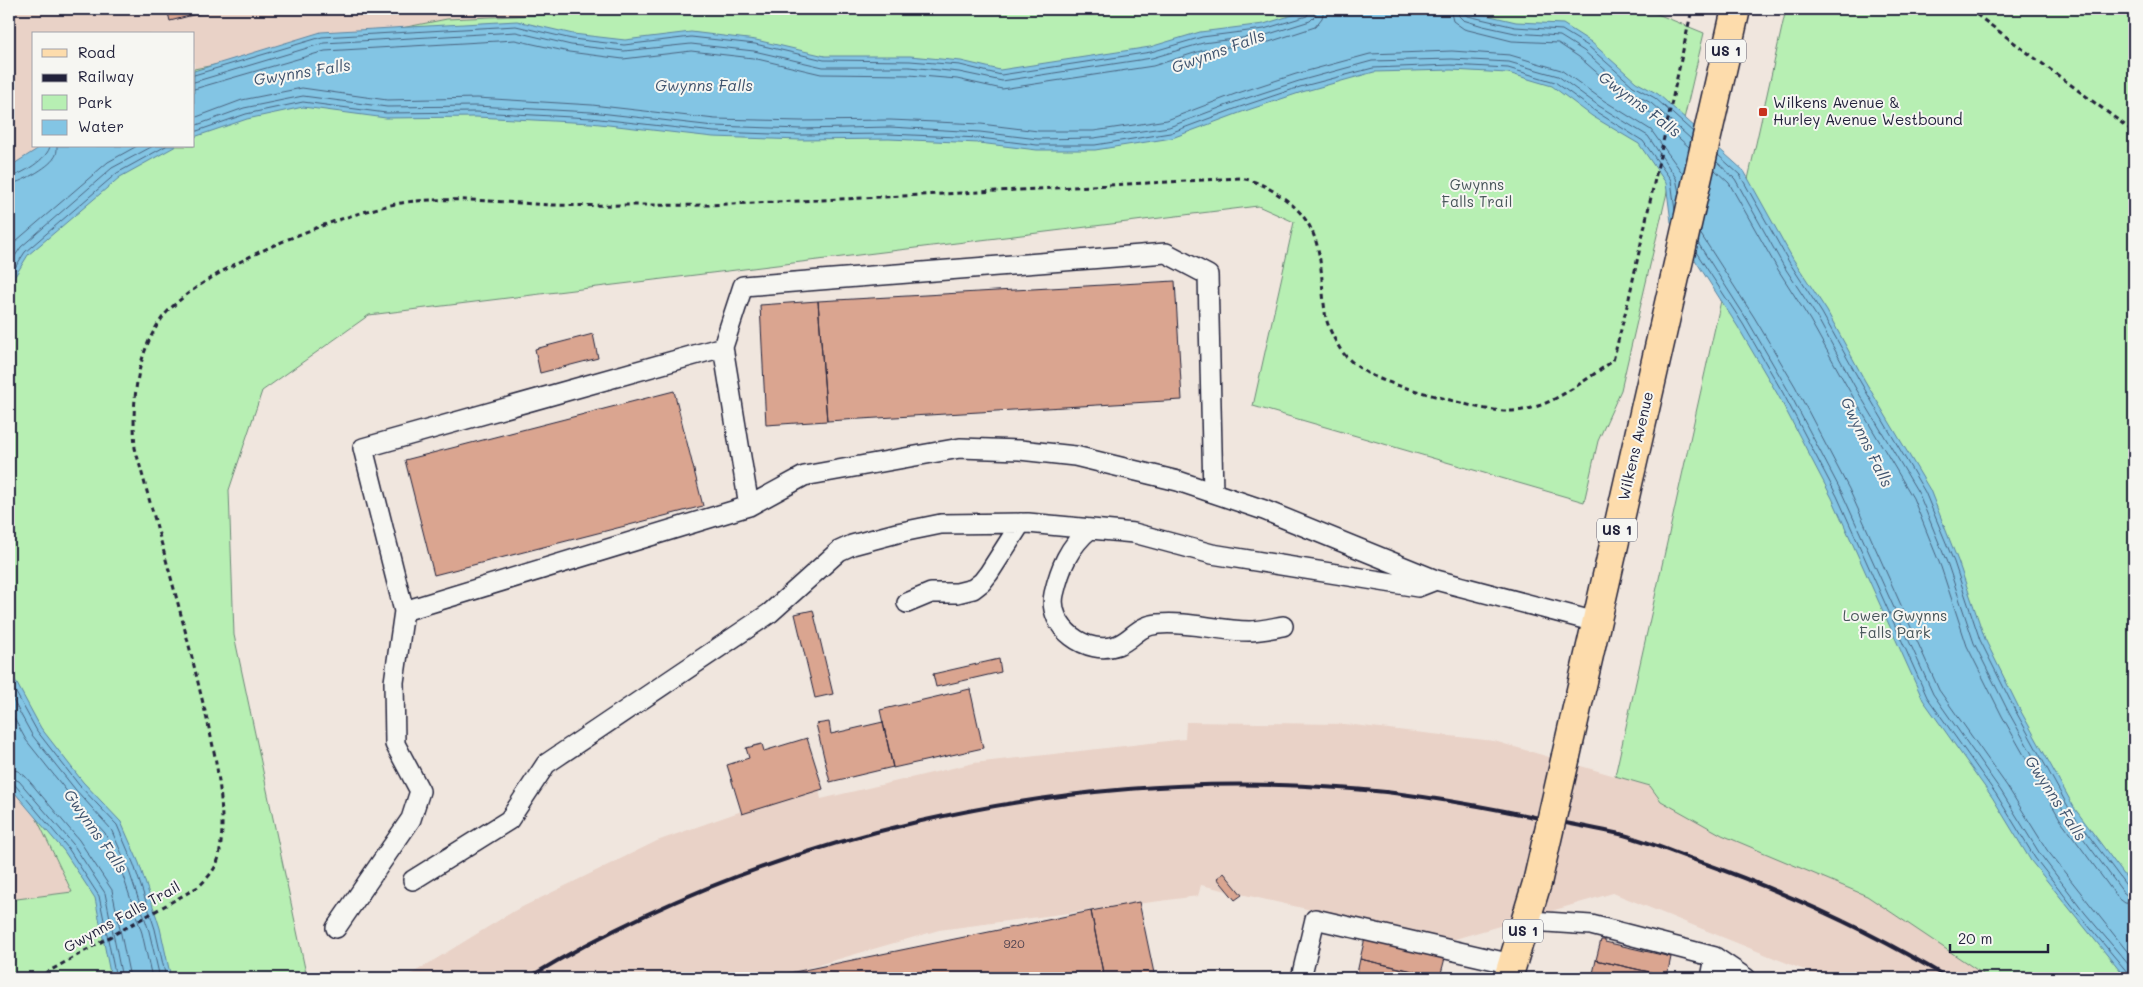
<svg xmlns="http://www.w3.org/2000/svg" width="2143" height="987" viewBox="0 0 2143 987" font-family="Mali,sans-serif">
  <rect width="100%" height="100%" fill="#f0e6de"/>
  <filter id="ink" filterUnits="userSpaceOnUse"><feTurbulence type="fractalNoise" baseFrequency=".02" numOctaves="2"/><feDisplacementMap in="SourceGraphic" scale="10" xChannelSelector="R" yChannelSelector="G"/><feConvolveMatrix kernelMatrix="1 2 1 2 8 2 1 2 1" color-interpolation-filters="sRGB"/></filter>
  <g filter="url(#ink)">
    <path fill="#e9d2c7" d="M9,9H669L447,19L194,69V34H34V146H48L9,182Z
      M1186,722L1345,724L1494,741L1688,797L2047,978H1824L1613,893L1448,941L1201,885L1198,896L939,930L804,969L781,978H405L514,911L657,841L818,784L821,799L974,763L1185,739Z
      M9,761L72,892L9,900Z"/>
    <path fill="#b7efb3" stroke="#6c8877" d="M669,9H1645L1704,33L1621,390L1598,441L1584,502L1253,406L1294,222L1258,206L369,315L262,391L229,490L234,635L307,978H9V900L72,892L9,761V182L48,146H194V69L447,19Z
      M1786,9H2134V978H1989L1867,896L1722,835L1661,801L1650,786L1615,776Z"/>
    <path fill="#83c5e4" stroke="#5c84a0" d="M1312,9H1460L1516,22L1563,24L1591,42L1636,82L1658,94L1744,171L1793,259L1827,311L1865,381L1930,490L1958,561L1985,639L2019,708L2075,809L2134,888V978H2126L2120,971L2031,861L1992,797L1923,700L1832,498L1778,395L1738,327L1671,222L1666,183L1639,144L1592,116L1552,86L1508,73L1451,70L1374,72L1302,92L1242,112L1172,138L1095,150H1037L979,143L889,139L801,140L713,137L591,123L476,117L386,118L303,107L247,119L194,137V71L321,32L517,21L573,34L625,40L691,32L756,40L825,56H910L961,61L1000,70L1150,47L1200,32L1264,24Z
      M42,146H176L120,177L28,255L9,286V167Z
      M9,669L41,728L83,782L121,822L139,863L160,928L171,978H111L95,898L64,851L9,786Z"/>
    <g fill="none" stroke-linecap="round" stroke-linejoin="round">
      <path stroke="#49637f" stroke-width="1" d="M1450,9L1453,21L1464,29L1512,41L1558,43L1579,57L1625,97L1647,110L1689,147
        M1457,9L1459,16L1463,20L1483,26L1515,33L1560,36L1584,51L1629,91L1651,103L1691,139
        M1464,9V13L1468,16L1515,27L1562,30L1588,46L1633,86L1655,98L1693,132
        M194,75L322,37L516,26L572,39L624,45L691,37L755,44L824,60L910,61L960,65L1001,75L1151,52L1202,37L1264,29L1307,16L1310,9
        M194,82L324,43L516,32L571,45L624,51L691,44L754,51L823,67H909L959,72L1002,81L1152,58L1203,43L1266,35L1310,21L1315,16L1317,9
        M194,89L325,51L515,40L569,52L623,59L691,51L753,58L821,74L909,75L957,79L1002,89L1153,66L1204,50L1269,42L1315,27L1322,18L1324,9
        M194,118L242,100L302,88L387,100L477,98L592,105L715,119L801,121L890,120L981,124L1038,131H1094L1167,120L1235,94L1296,74L1370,54L1452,51L1510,55L1561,70L1603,100L1651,130L1683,174
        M194,126L244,108L303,96L387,107L476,106L591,112L714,126L801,129L890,127L980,132L1038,139L1094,138L1169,127L1238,101L1299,81L1372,61L1452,59L1509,62L1558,76L1599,106L1648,136L1676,178L1679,193
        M194,132L246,114L303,102L386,113L476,112L591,118L714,132L801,135L889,134L980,138L1037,145H1095L1170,133L1240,107L1300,87L1373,68L1451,65L1508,68L1555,82L1595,111L1643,141L1671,180L1675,211
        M1718,155L1740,175L1789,262L1822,313L1861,383L1925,492L1954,562L1980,640L2015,710L2071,812L2128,888L2134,891
        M1717,162L1735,179L1783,265L1817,317L1855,387L1919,494L1948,565L1974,643L2009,713L2066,815L2123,892L2128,896L2134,897
        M1715,170L1729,183L1777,268L1810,320L1849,390L1913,498L1941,567L1967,646L2002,716L2060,819L2117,897L2125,903L2134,904
        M9,177C20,176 49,158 50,146
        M9,184C19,184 49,167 54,158C57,154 57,151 57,146
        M1700,233L1754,317L1795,386L1849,489L1939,690L2007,786L2047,850L2134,960
        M1698,243L1748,321L1788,390L1842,493L1933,694L2001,791L2040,854L2085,913L2134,971
        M9,251L16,241L108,162L137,146
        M1696,252L1743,324L1783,393L1837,496L1927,697L1996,794L2035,858L2081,917L2128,973L2129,978
        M9,265L21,247L112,168L153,146
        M9,277L25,252L117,173L166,146
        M9,680L37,731L79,785L117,825L134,865L155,929L166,978
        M9,693L32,735L75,789L111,829L128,868L149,931L160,978
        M9,709L26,740L69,794L105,833L121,870L142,933L152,978
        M9,769L18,771L25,776L79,840L112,890L130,978
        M9,777L19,781L73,844L105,893L122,978
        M9,783L15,785L68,848L99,896L116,978"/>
    </g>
    <path fill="#daa590" stroke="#22223b" d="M167,9H216L170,21Z
      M1175,281L1182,400L827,421L818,301Z
      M818,301L827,421L766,425L760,305Z
      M593,334L598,358L540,373L535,349Z
      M674,391L703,506L434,575L405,460Z
      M813,610L833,694L815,698L795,614Z
      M999,659L1001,672L936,687L933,674Z
      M970,689L983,748L893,768L880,710Z
      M829,722L831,734L883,722L893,767L830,782L816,724Z
      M807,738L823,789L742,814L727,765L749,758L746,748L762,744L764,751Z
      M1224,873L1242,895L1235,900L1217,878Z
      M1139,902L1155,978H1104L1091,911Z
      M1091,911L1104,978L770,977Z
      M1365,938L1445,958L1440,977L1360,959Z
      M1601,940H1605V942L1671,957L1667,976L1596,960Z
      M1360,959L1424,974L1423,978H1356Z
      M1596,960L1667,976L1666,978H1592Z"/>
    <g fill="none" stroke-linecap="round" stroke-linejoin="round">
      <defs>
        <path id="service" d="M723,347L743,286L1166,253L1208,275L1213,493
          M749,506L723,347L363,448L404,611L749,506L804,476L960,448L1020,450L1075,456L1178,481L1264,510L1436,580L1596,622
          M1090,529C1069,546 1060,568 1054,594C1047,627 1087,657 1118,645C1133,639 1137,626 1158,624C1188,621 1219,631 1249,631C1260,631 1272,628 1283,626
          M907,603L931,593H957L973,589L982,582L989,573L1021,523
          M413,880L509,820L546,764L770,613L839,551L852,545L897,533L941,524L1028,523L1134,533L1212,554L1418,587L1436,580
          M1531,921L1591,925L1715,957L1711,978
          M336,928L411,819L420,791L395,744L394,682L404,611
          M1715,957L1746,978
          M1301,978L1315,919L1512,964"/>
        <path id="primary" d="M1566,756L1736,9
          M1508,978L1537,883"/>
      </defs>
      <use href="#service" stroke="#22223b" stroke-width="22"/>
      <use href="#primary" stroke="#22223b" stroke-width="31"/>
      <path stroke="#22223b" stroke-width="3" stroke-dasharray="5 4" stroke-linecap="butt" d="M1969,9L2134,132
        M37,978L198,887C207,879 217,868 219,856C229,806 212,739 200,691C181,609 157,529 135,448C132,405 135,358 160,321C194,270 354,206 416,201C462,197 508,203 553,205C580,206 608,205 635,205C666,205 697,206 729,204C899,197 1070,187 1241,178C1260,182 1269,188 1285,199C1326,229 1319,267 1325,312C1326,323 1333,337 1339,347C1345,358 1362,371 1373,376C1393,385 1414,390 1435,396C1467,404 1502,418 1535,407C1563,398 1589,377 1613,361L1629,298L1692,9"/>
      <use href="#service" stroke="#f6f6f2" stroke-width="19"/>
      <use href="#primary" stroke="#fddcac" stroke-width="28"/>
      <path stroke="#22223b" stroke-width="4" d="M528,978C766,834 1062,768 1339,788C1407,792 1473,804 1539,818C1566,823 1593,828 1620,834C1646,841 1672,852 1698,861C1785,892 1869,930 1948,978"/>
      <defs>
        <path id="primary-bridge" d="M1537,883L1566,756"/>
      </defs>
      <use href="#primary-bridge" stroke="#22223b" stroke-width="31" stroke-linecap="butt"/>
      <use href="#primary-bridge" stroke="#fddcac" stroke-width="28"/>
    </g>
  </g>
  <rect fill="#c8321e" stroke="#f6f6f2" stroke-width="2" x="1758" y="107" width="10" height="10" rx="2.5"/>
  <g text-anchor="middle" stroke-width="4" stroke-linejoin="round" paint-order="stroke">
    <g font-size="12" fill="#504350">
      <text x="1014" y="948">920</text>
    </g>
    <g fill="#f6f6f2" stroke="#626272" stroke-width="1">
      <rect x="1706" y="39.5" width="40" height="23" rx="4"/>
      <rect x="1597" y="518.5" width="40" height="23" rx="4"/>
      <rect x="1503" y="919.5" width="40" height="23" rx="4"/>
    </g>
    <g font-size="14" font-weight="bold" fill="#22223b">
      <text x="1726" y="56">US 1</text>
      <text x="1617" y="535">US 1</text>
      <text x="1523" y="936">US 1</text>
    </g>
    <g font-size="15" fill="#22223b" stroke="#f6f6f2" text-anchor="start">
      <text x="1773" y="108">Wilkens Avenue &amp;<tspan x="1773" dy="17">Hurley Avenue Westbound</tspan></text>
    </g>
    <g font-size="15" fill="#475559" stroke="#f6f6f2">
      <text x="1477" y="190">Gwynns<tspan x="1477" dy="17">Falls Trail</tspan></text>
      <text x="1895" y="621">Lower Gwynns<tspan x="1895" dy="17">Falls Park</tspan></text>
    </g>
    <g font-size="15" fill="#22223b" stroke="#f6f6f2">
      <text transform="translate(1636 446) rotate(-77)" y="5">Wilkens Avenue</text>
      <text transform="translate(122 917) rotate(-29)" y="5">Gwynns Falls Trail</text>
    </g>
    <g font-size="16" font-style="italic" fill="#3f536e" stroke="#f6f6f2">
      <text transform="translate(1218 51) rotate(-20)" y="6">Gwynns Falls</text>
      <text transform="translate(302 72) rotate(-9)" y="6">Gwynns Falls</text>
      <text x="704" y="91">Gwynns Falls</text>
      <text transform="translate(1640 104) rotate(37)" y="6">Gwynns Falls</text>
      <text transform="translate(1867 442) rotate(64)" y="6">Gwynns Falls</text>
      <text transform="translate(2056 798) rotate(57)" y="6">Gwynns Falls</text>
      <text transform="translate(96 831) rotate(55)" y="6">Gwynns Falls</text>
    </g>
  </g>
  <rect width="2143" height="987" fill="none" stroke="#f6f6f2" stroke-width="30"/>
  <rect x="15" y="15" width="2113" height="957" fill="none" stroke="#22223b" stroke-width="2" filter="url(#ink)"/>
  <rect x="32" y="32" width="162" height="115" fill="#f6f6f2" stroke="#a1a1a9"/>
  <rect x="42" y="49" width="25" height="8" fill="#fddcac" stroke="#a1a1a9"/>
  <text x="78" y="58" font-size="15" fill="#22223b">Road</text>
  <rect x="42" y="74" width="25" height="8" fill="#22223b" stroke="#a1a1a9"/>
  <text x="78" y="82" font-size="15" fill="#22223b">Railway</text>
  <rect x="42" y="95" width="25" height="15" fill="#b7efb3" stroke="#a1a1a9"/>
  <text x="78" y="108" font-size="15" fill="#22223b">Park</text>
  <rect x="42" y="120" width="25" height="15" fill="#83c5e4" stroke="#a1a1a9"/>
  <text x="78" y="132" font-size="15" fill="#22223b">Water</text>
  <path d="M1950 944v8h98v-8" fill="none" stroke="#22223b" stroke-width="2.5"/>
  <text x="1958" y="944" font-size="15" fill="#22223b" stroke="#f6f6f2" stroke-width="4" paint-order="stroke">20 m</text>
</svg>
